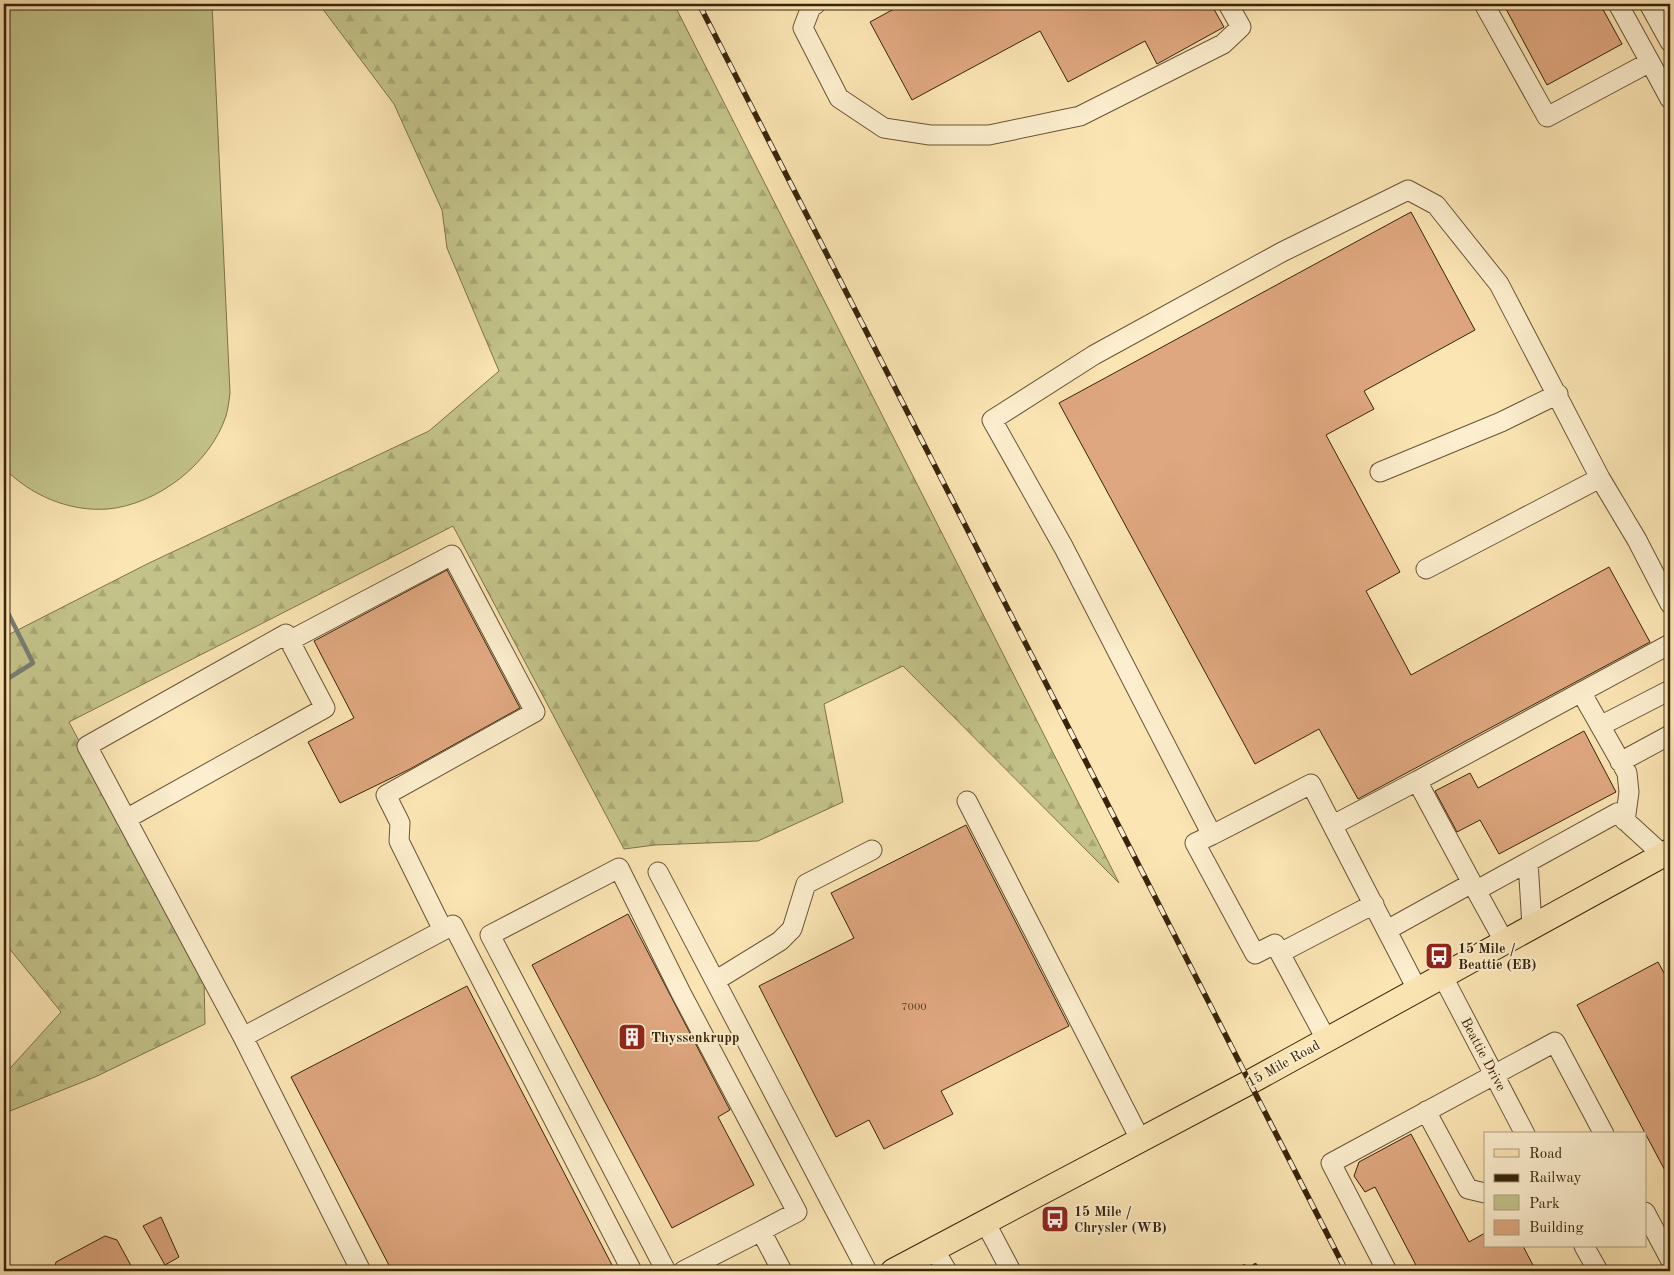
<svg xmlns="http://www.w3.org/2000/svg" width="1674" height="1275" viewBox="0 0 1674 1275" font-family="'Old Standard TT',serif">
  <defs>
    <pattern id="forest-firs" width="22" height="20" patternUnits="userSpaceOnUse" patternTransform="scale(1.25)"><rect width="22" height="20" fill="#c3c389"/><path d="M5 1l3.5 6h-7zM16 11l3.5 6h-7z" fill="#a8a775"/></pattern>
  </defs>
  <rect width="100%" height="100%" fill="#fbe5b3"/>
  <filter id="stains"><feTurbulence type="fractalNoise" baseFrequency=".004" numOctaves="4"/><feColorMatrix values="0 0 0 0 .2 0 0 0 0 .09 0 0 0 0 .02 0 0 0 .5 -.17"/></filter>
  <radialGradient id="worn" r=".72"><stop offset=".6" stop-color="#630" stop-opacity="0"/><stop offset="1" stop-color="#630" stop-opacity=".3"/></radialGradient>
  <path fill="#c3c389" stroke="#7e744a" d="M4,4H212L230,393C229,401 228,409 226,416C210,464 158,504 108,509C69,512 30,495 4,468Z"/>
  <path fill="url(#forest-firs)" stroke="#7e744a" d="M319,4H674L1119,883L903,666L824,704L843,802L758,841L655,845L624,849L453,526L69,722L204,979L205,1024L95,1077L5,1113L4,1075L61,1012L4,942V637L147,564L429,431L499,371L447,248L442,210L394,104Z"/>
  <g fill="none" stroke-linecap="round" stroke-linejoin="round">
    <path stroke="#787f73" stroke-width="4.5" d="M4,605L33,663L4,681"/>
  </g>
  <path fill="#dfa77f" stroke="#38240c" d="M903,4H1211L1224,27L1157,64L1145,41L1068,82L1040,31L912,100L870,22Z
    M1515,4H1600L1622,44L1547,85L1506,9Z
    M1411,212L1475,330L1364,391L1374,409L1326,435L1400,572L1366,591L1411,675L1609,567L1650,642L1358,799L1319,729L1255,764L1059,403Z
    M447,570L520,708L410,769L340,803L308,742L354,718L314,641Z
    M1584,731L1616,792L1499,854L1480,820L1457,832L1435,791L1470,773L1478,788Z
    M966,825L1069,1026L941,1091L953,1114L884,1149L869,1120L836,1137L759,986L854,938L831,893Z
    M628,914L730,1110L718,1117L754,1185L672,1228L532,965Z
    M1658,962L1670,984V1180L1577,1005Z
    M467,986L612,1265L599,1271H392L291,1077Z
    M1411,1134L1469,1242L1485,1233V1246H1523L1536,1271H1419L1375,1187L1365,1192L1354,1176L1359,1162Z
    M161,1217L179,1257L165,1265L143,1226Z
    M105,1236L117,1240L134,1271H54L56,1262Z"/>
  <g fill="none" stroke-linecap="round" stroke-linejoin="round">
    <defs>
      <path id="minor" d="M816,4L811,7L803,28L839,98L884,128L930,135H989L1080,116L1223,44L1241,27L1228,4
        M1484,4L1547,117L1650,62L1618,4
        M1649,4L1670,42
        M1650,62L1670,99
        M1380,472L1501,422L1558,394
        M1426,569L1600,478L1637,540L1670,604
        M289,641L452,555L535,712L386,795L400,823L399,841L443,930
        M1581,692L1627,773L1629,792L1625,821
        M1600,726L1670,690
        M1620,762L1670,735
        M1417,781L1670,644
        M967,801L1140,1139
        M126,819L325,708L286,634L87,746L243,1037
        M1333,825L1417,781L1472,883
        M1212,835L1195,843L1255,954L1275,944L1326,1039
        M658,872L867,1271
        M1477,890L1528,862
        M1532,926L1528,862L1617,813L1663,855
        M1387,930L1472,883L1504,941
        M1280,953L1374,904
        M1442,975L1525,1134
        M715,981L780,941L792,929L806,884L872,850
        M1417,989L1311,784L1212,835L1064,548L992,420L1094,355L1282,252L1408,190L1436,205L1499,284L1600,478
        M1426,1111L1468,1189L1485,1193
        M1645,1212L1670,1259
        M985,1222L1011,1271
        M1584,1246L1598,1271
        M934,1249L947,1271
        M361,1271L243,1037L453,925L632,1271
        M666,1271L490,935L619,868L681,993L797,1212L761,1231L782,1271
        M683,1271L761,1231
        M1387,1271L1331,1163L1555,1042L1604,1134"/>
      <path id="major" d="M893,1271L1250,1082L1670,851"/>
    </defs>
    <use href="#minor" stroke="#695436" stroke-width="21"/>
    <use href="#major" stroke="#38240c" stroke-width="26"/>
    <use href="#minor" stroke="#fceece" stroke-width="19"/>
    <use href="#major" stroke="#fbe5b3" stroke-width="24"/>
    <defs>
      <path id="rail" d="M699,4L1346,1271
        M1255,1266L1258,1271
        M1244,1267L1246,1271
        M1235,1268L1237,1271"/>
    </defs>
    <use href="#rail" stroke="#38240c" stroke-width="5.5"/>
    <use href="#rail" stroke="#fceece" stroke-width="4" stroke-dasharray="11" stroke-linecap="butt"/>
  </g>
  <defs>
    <symbol id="bus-square" viewBox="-11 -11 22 22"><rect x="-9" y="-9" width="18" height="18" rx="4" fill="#8f2418" stroke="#fceece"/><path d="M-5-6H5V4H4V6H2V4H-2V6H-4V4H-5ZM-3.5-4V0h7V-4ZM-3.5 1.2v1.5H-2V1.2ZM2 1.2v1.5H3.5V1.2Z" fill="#fff"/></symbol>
    <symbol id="building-square" viewBox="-11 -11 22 22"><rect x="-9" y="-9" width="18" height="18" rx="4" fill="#8f2418" stroke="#fceece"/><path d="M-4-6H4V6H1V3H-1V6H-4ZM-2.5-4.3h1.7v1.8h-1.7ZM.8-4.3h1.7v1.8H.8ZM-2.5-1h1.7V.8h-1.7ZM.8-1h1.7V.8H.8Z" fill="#fff"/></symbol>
  </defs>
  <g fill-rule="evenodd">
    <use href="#bus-square" x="1423" y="940" width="32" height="32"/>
    <use href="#building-square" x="616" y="1021" width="32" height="32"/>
    <use href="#bus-square" x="1039" y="1203" width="32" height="32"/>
  </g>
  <g text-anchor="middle" stroke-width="4" stroke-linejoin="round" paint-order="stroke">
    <g font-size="11" fill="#624529">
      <text x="914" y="1010">7000</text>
    </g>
    <g font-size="14" font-weight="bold" fill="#38240c" stroke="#fceece" text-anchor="start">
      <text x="1458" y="953">15 Mile /<tspan x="1458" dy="16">Beattie (EB)</tspan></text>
      <text x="651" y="1042">Thyssenkrupp</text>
      <text x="1074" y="1216">15 Mile /<tspan x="1074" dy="16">Chrysler (WB)</tspan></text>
    </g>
    <g font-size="14" fill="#38240c" stroke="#fceece">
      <text transform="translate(1484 1054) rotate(62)" y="5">Beattie Drive</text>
      <text transform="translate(1283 1063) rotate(-29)" y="5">15 Mile Road</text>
    </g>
  </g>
  <rect width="1674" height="1275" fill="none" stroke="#fbe5b3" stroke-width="20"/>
  <rect x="5" y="5" width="1664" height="1265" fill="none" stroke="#38240c" stroke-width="2.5"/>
  <rect x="10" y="10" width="1654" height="1255" fill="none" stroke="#38240c"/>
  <rect x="1484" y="1132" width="162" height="115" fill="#fceece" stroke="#ae9d80"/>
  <rect x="1494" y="1149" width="25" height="8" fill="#fbe5b3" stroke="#ae9d80"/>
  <text x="1529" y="1158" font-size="15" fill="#38240c">Road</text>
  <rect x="1494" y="1174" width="25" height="8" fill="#38240c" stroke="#ae9d80"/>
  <text x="1529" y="1182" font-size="15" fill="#38240c">Railway</text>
  <rect x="1494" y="1195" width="25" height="15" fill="#c3c389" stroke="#ae9d80"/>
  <text x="1529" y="1208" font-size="15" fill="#38240c">Park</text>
  <rect x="1494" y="1220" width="25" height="15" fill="#dfa77f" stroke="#ae9d80"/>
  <text x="1529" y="1232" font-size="15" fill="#38240c">Building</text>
  <rect width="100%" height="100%" filter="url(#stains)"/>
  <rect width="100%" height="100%" fill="url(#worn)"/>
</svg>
